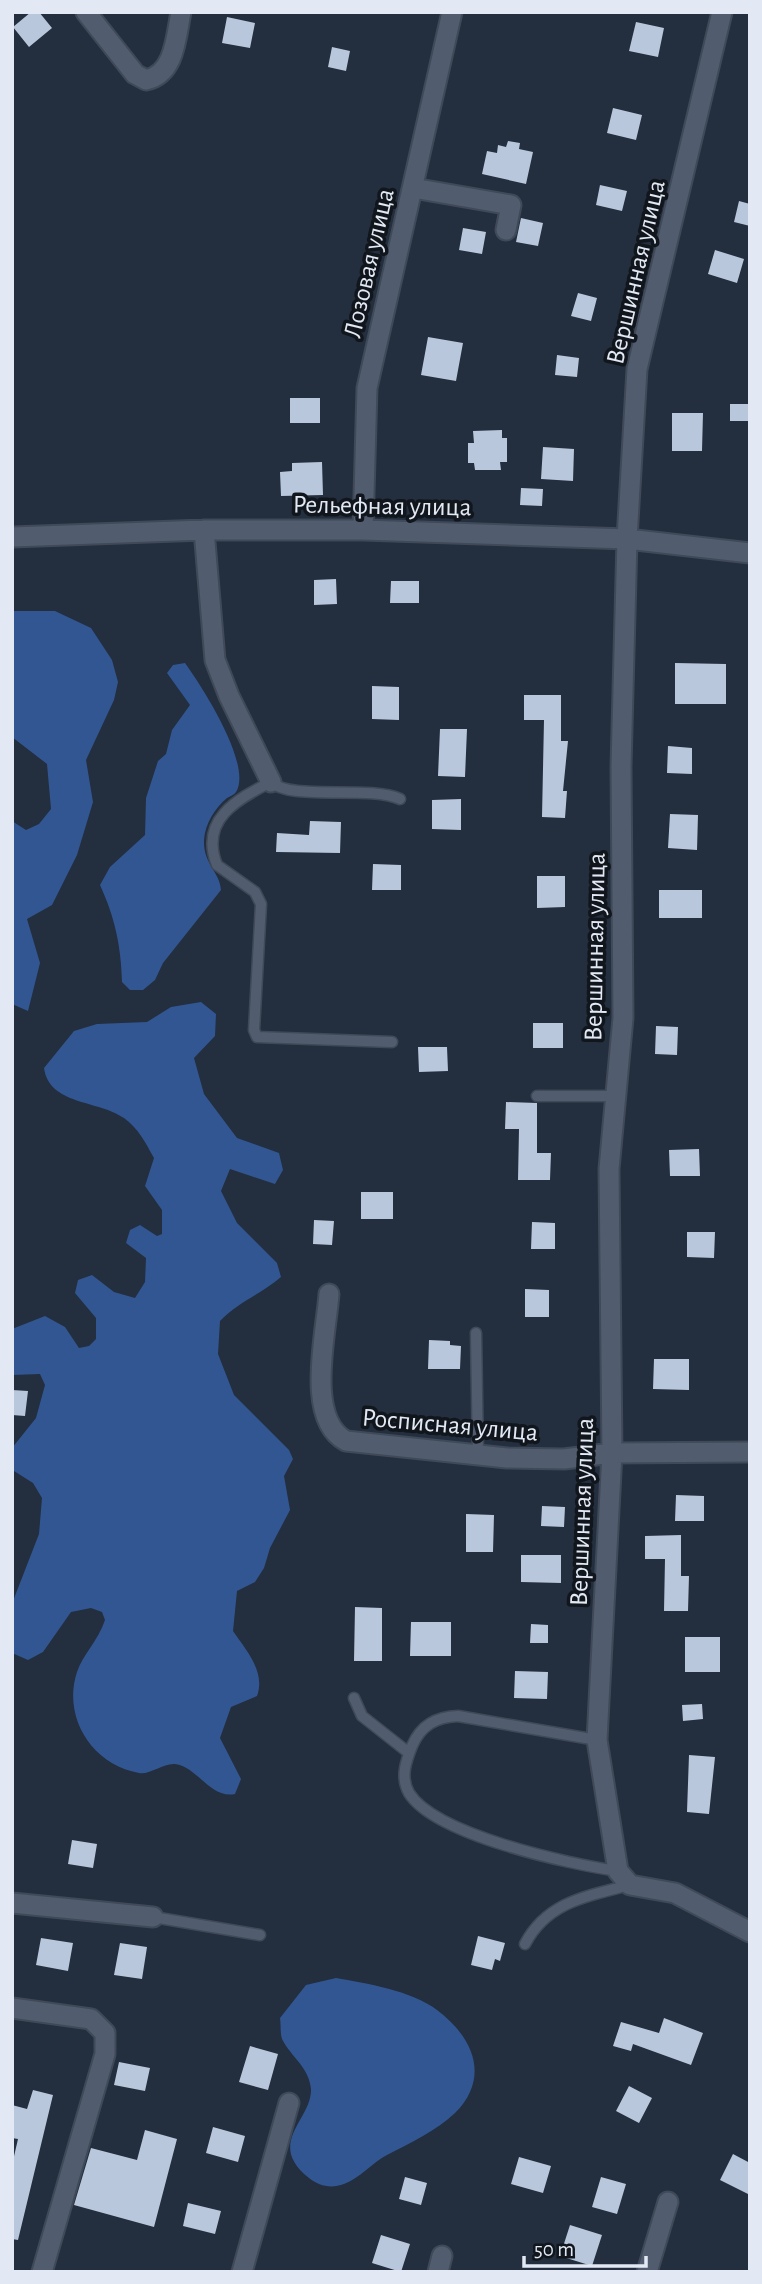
<svg xmlns="http://www.w3.org/2000/svg" width="762" height="2284" viewBox="0 0 762 2284" font-family="'Alegreya Sans',sans-serif">
  <rect width="100%" height="100%" fill="#232e3e"/>
  <path fill="#325692" d="M12,611H55L91,628L112,660L118,682L114,700L86,760L93,802L77,855L52,905L27,919L40,963L28,1011L12,1004V821L26,830L39,824L51,809L47,764L12,737Z
    M185,663C201,685 253,765 236,792C234,795 230,796 227,798C215,808 205,824 204,840C203,864 220,872 221,890L163,963L155,980L143,990H130L122,982C121,946 115,918 100,885L110,867L145,835L146,798L158,761L166,754L172,730L190,705L167,673L173,665Z
    M201,1002L216,1014L215,1036L194,1058L204,1094L237,1138L279,1153L283,1170L275,1184L230,1169L221,1191L237,1223L277,1263L281,1277C261,1294 238,1302 220,1321L218,1354L234,1395L289,1450L293,1459L284,1476L290,1510L270,1548L264,1568L255,1582L237,1591L233,1631C246,1650 266,1672 257,1696L231,1707L220,1738L241,1779L235,1794C210,1799 198,1767 175,1764C163,1763 150,1775 139,1773C92,1765 62,1717 77,1672C83,1654 98,1641 105,1620L102,1612L91,1608L71,1612L43,1652L28,1660L12,1653L13,1601L39,1534L42,1498L33,1483L14,1471L12,1448L36,1418L45,1385L40,1374L12,1375V1329L45,1316L65,1327L79,1348L89,1346L96,1339V1318L75,1293L78,1280L92,1275L114,1292L135,1298L145,1282L146,1258L126,1243L130,1230L140,1225L157,1236L162,1234V1210L145,1186L154,1158C145,1142 139,1129 124,1118C98,1100 49,1105 44,1068L74,1031L97,1024L147,1022L171,1007Z
    M336,1978C365,1983 413,1991 437,2010C473,2037 491,2077 455,2113C436,2131 410,2143 387,2155C373,2162 359,2179 344,2184C331,2189 319,2186 309,2178C265,2143 312,2120 311,2089C309,2067 291,2057 282,2039C280,2033 281,2024 280,2018L306,1985Z"/>
  <path fill="#b9c7dc" d="M31,12H39L52,28L29,47L13,27Z
    M227,17L255,23L250,48L222,43Z
    M636,22L664,28L658,57L629,51Z
    M332,47L350,51L346,71L328,67Z
    M613,108L642,115L636,140L607,133Z
    M508,141L520,143L519,149L533,152L526,184L482,174L487,151L497,153L498,145L506,147Z
    M600,185L627,191L622,211L596,205Z
    M739,201L750,204V226L734,222Z
    M521,218L543,223L538,246L516,242Z
    M463,228L486,232L482,254L459,250Z
    M715,250L744,259L737,283L708,274Z
    M578,293L597,298L591,321L571,316Z
    M428,337L463,343L456,381L421,375Z
    M557,355L579,358L577,377L555,375Z
    M290,398H320V423H290Z
    M730,404H750V421H730Z
    M672,413H703L702,451H672Z
    M502,430V438H507V462H500L501,470H475L474,463H468V443H474L473,431Z
    M543,447L574,449L573,481L541,479Z
    M322,462L323,495L281,496L280,472L292,471V463Z
    M521,488L543,489L542,506L520,505Z
    M336,579L337,604L314,605V580Z
    M391,581H419V603H390Z
    M675,663L726,664V704H675Z
    M372,686L399,687V720L372,719Z
    M524,695H561V741H568L563,791H567L565,818L542,817L544,720H524Z
    M440,729H467L465,777L438,776Z
    M668,746L692,748V774L667,773Z
    M461,799V830L432,829V800Z
    M670,814L698,815L697,850L668,848Z
    M310,821L341,822L340,853L276,852L277,833L309,835Z
    M373,864L401,865V890H372Z
    M537,876H565V907L537,908Z
    M659,890H702V918H659Z
    M533,1023H563V1048H533Z
    M656,1026L678,1027L677,1055L655,1054Z
    M418,1047H447L448,1071L419,1072Z
    M506,1102L537,1103V1153H551L550,1180H518L519,1129H505Z
    M699,1149L700,1176H670L669,1150Z
    M361,1192H393V1219H361Z
    M314,1220L334,1221L332,1245L313,1244Z
    M532,1222L555,1223V1249H531Z
    M687,1232H715L714,1258L687,1257Z
    M525,1289L549,1290V1317H525Z
    M429,1340L450,1341V1345L461,1346L460,1369H428Z
    M654,1359H689V1390L653,1389Z
    M12,1390L28,1391L25,1416L12,1415Z
    M676,1495L704,1496V1521H675Z
    M542,1506L565,1507L564,1527L541,1526Z
    M466,1514L494,1515L493,1552H466Z
    M681,1535V1576H689L688,1611H664L665,1559H645V1536Z
    M521,1555H561V1583L521,1582Z
    M355,1607L382,1608V1661H354Z
    M411,1622H451V1656H410Z
    M531,1624L548,1625V1643H530Z
    M685,1637H720V1672H685Z
    M515,1671L548,1672L547,1699L514,1698Z
    M702,1704L703,1719L683,1721L682,1705Z
    M689,1755L715,1757L709,1814L687,1812Z
    M72,1840L97,1844L93,1868L68,1864Z
    M478,1936L505,1943L500,1961L495,1959L492,1970L471,1965Z
    M41,1938L73,1943L68,1971L36,1965Z
    M120,1943L147,1947L142,1979L114,1975Z
    M664,2018L703,2033L691,2065L633,2044L631,2051L613,2046L621,2022L659,2033Z
    M250,2046L278,2054L268,2090L239,2082Z
    M119,2062L150,2068L145,2091L114,2085Z
    M629,2086L652,2098L639,2123L616,2111Z
    M33,2090L53,2095L18,2240L12,2239V2165L18,2139L12,2138V2105L27,2109Z
    M213,2127L245,2136L238,2162L206,2153Z
    M145,2130L177,2139L154,2227L74,2205L91,2148L137,2160Z
    M733,2154L750,2163V2195L720,2180Z
    M519,2157L551,2166L543,2193L511,2184Z
    M405,2177L427,2183L421,2205L399,2199Z
    M601,2177L626,2184L617,2214L592,2207Z
    M188,2203L221,2211L215,2234L183,2226Z
    M570,2225L602,2235L592,2266L560,2256Z
    M381,2235L410,2244L401,2272L372,2263Z"/>
  <g fill="none" stroke-linecap="round" stroke-linejoin="round">
    <defs>
      <path id="service" d="M392,1042L257,1037L254,1030L261,904L255,892L217,865C199,820 237,799 271,782C291,801 369,785 400,799
        M537,1096H615
        M476,1333L478,1456
        M354,1698L362,1716L409,1753
        M597,1740L458,1716C436,1717 421,1725 412,1746C406,1761 400,1777 409,1793C435,1835 569,1864 618,1871
        M153,1917L260,1935
        M525,1944C547,1902 587,1896 630,1885"/>
      <path id="minor" d="M86,12L135,74L146,80C175,74 176,37 181,12
        M722,12L637,369L627,539L621,767L623,1018L609,1169L612,1453L597,1740L618,1871L630,1885L675,1893L750,1932
        M413,188L511,205L506,230
        M204,530L215,660L229,696L271,782
        M363,530L367,388L452,12
        M12,537L204,530H363L627,539L750,553
        M329,1294C326,1335 305,1419 346,1441L507,1458L564,1459L612,1453L750,1452
        M12,1903L153,1917
        M12,2008L91,2019L105,2033V2054L42,2272
        M242,2272L289,2103
        M438,2272L442,2256
        M647,2272L668,2202"/>
    </defs>
    <use href="#service" stroke="#3f4957" stroke-width="13"/>
    <use href="#minor" stroke="#3f4957" stroke-width="23"/>
    <use href="#service" stroke="#515c6f" stroke-width="10"/>
    <use href="#minor" stroke="#515c6f" stroke-width="19"/>
  </g>
  <g text-anchor="middle" stroke-width="7" stroke-linejoin="round" paint-order="stroke">
    <g font-size="26" fill="#e2e9f4" stroke="#11161d">
      <text transform="translate(368 263) rotate(-77)" y="9">Лозовая улица</text>
      <text transform="translate(635 272) rotate(-77)" y="9">Вершинная улица</text>
      <text transform="translate(382 505) rotate(1)" y="9">Рельефная улица</text>
      <text transform="translate(594 947) rotate(-89)" y="9">Вершинная улица</text>
      <text transform="translate(450 1424) rotate(5)" y="9">Росписная улица</text>
      <text transform="translate(581 1512) rotate(-88)" y="9">Вершинная улица</text>
    </g>
  </g>
  <rect width="762" height="2284" fill="none" stroke="#e2e9f4" stroke-width="28"/>
  <path d="M524 2256v10h122v-10" fill="none" stroke="#e2e9f4" stroke-width="3.5"/>
  <text x="534" y="2256" font-size="21" fill="#e2e9f4" stroke="#11161d" stroke-width="5" paint-order="stroke">50 m</text>
</svg>
